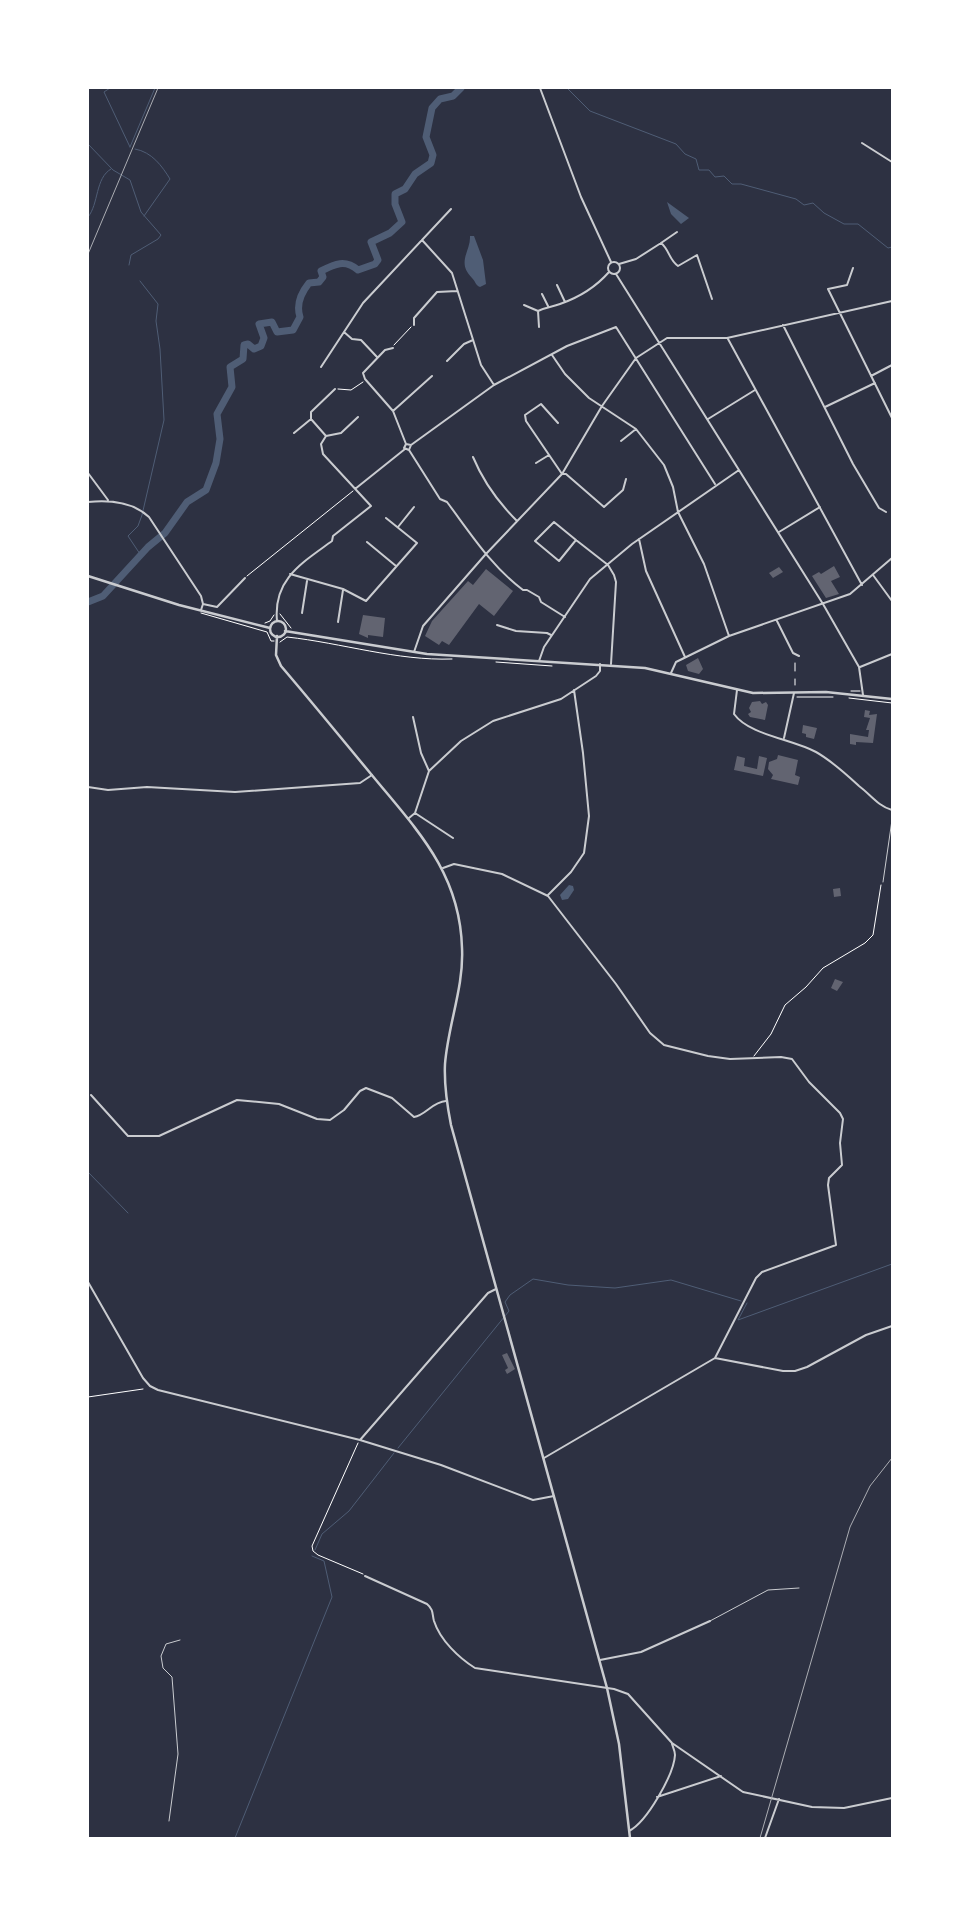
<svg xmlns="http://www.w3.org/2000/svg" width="980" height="1926" viewBox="0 0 980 1926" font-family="Cabin,sans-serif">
  <rect width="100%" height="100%" fill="#2d3142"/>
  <path fill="#4f5d75" d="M667,202L689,218L681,224L671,214Z
    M470,236H474L483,260L486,284L480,287C475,285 476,282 472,278C456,262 471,251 470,236Z
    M569,885L573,886L574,890L568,899L562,900L560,895Z"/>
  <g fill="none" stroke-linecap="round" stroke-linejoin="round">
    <path stroke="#4f5d75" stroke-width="1" d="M110,88L104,92L130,147
      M567,88L590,111L676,144L685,154L696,159L699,170H709L715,177L724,176L732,184H741L796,199L804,205L813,203L824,213L844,224H858L888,248L892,247
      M88,144L113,170L130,180L141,212L161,235L158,239L131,255L129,265
      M130,147L155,88
      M135,149C152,152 162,166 170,179L144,216
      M88,217C99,204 95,178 111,169
      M140,558V554L128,536L138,526L142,515L164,420L160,349L156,321L158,304L140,281
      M88,1172L128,1213
      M747,1303L738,1320L892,1264
      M398,1448L509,1311L505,1302L510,1295L533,1279L568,1285L615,1288L671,1280L741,1301
      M315,1550L322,1534L349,1511L394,1453
      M235,1838L332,1597L324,1561L312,1556"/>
    <path stroke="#4f5d75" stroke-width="7" d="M88,602L103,596L148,547L165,533L187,502L206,490L216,463L220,439L217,414L232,387L230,367L243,359L244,345L248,344L254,349L261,346L264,338L259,324L272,322L277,332L293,330L300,317C296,305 301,293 309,283L319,282L323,277L321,271C335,264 345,259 358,270L375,264L378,260L371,242L390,233L402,222L395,204V194L405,189L415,174L431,163L433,155L426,137L432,108L440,99L453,96L461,88"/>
  </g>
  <path fill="#626471" d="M834,566L840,577L831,581L839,594L826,598L812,576L819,572L821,574Z
    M779,567L783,572L773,578L769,573Z
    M486,569L513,591L494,616L479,604L449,645L442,641L439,645L425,636L432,621L468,581L473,585Z
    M363,615L385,618L383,637L368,635V638L359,634Z
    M698,658L703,669L699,674L688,671L686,665Z
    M760,701L762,704L766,702L768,705L765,720L750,717L748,714L751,712L749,708L752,702Z
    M865,710L870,711L869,715L877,714L873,743L856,742V745L850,744V734L868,737L869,730H866L870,718L864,717Z
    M803,725L817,728L814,739L806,737V734L802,733Z
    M778,755L798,760L795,775L800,777L798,785L771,779L773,775L768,769L769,762L777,759Z
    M737,756L745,758L744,766L757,769L759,756L767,758L763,776L734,770Z
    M840,888L841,896L834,897L833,889Z
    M835,979L843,982L837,991L831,988Z
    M507,1353L515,1369L507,1374L505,1370L508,1368L502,1355Z"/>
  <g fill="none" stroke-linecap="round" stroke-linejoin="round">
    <path stroke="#fff" stroke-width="1" d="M394,345L411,327
      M338,389L351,390L363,382
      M247,576L353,491
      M201,613L267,632L271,641H274
      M280,614L291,628
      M265,623L270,621L274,615
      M280,642L287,637C342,643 397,661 452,659
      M496,662L552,666
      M795,671V663
      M795,679V685
      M851,691H860
      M797,697H833
      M849,698L892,703
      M754,1056L771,1034L785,1005L806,987L823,968L865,943L873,935L881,885
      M88,1397L143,1389
      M358,1443L312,1546L313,1551L318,1555L363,1574"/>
    <path stroke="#caccd0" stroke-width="1" d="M883,882L892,820
      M710,1621L768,1590L799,1588
      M169,1821L178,1754L172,1677L163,1668L161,1656L166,1644L180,1640"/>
    <path stroke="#caccd0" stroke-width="2" d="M540,88L581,197L611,262
      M862,143L892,162
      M422,240L452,273L481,365L494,385
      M661,243L677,232
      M608 268a6 6 0 1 1 12 0a6 6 0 1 1-12 0Z
      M619,264L636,259L661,243C669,249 669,260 678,266L697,255L712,299
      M853,268L847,285L828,289L892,418
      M616,274L823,604L859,667L863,695
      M557,285L565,302
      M542,294L548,306
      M524,305L538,311
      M414,325V318L437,292L457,291
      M783,325L853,464L879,508L886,512
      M539,327L538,311C546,307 552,307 560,304C580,297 595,288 609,272
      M344,332L352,339L361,340L377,357
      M728,339L862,585
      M393,348L385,350L363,373L365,379L393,411L406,444L404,448L409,450L411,445L406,444
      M552,355L565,374L589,398L636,429L664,465L673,487L678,512L704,564L729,636
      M447,361L464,344L473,340
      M321,367L363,303L451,209
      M871,376L892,365
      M825,407L875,383
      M393,411L432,376
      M708,419L755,390
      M558,423L541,404L525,415L526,421L562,474H566L604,507L623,490L626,479
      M294,433L311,419
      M326,436L341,433L358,417
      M621,441L636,429
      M411,445L494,385L567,346L616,327L715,484
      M409,450L440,499L447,502C471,534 491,566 523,590H527L539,597L541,602L565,617
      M473,457C483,481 498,502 517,521
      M536,463L549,455
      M88,473L108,500
      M355,489L405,449
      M88,502C108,500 132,501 149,517L201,596L203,604L201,610
      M398,527L414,507
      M779,532L820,507
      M639,539L646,571L685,657
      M576,540L554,522L535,541L559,561L576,540L608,565L614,575L616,582L611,664
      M367,542L396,566
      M290,574L343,589L366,601L417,543L386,518
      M873,575L892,601
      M203,604L217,607L245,578
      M302,613L307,581
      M277,621C273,579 302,563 332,541L333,536L371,506L323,454L321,444L326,436L311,419V412L335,389
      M777,621L793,653L799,656
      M338,622L343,590
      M497,625L516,631L547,633L551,635
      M414,652L423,626L485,555L562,474L602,406L636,358L667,338H727L892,301
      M539,661L544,647L590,579L632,544L739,470
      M860,667L892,654
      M671,673L676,662L729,636L850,594L892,558
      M737,690L734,714C749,735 792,739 816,752C832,761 846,774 859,786C871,795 878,806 892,810
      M413,717L421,753L429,771
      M784,738L794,693
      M88,787L108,790L147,787L235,792L360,783L372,775
      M415,813L453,838
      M409,818L415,813L429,771L461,741L493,721L561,699L596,676L600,671V664
      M443,868L454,864L502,874L548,896L616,984L650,1033L664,1045L708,1056L730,1059L781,1057L792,1059L809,1082L840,1113L843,1119L840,1143L842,1165L829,1178L828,1185L836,1245L762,1272L756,1278L715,1358
      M548,895L571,872L584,853L589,816L583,753L574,690
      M91,1095L128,1136H159L237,1100L279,1104L317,1119L330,1120L344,1110L360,1091L366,1088L392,1098L414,1117C426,1115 432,1102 446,1101
      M88,1282L143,1378L150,1386L158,1390L360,1440L441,1465L533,1500L554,1496
      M360,1440L488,1293L496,1289
      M544,1458L715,1358L783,1371H795L807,1367L866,1335L892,1326
      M365,1576L427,1604C434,1610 432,1614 434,1621C440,1640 459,1658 475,1668L614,1689L628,1694L672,1743L743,1792L812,1807L844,1808L892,1798
      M600,1660L641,1652L710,1621
      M657,1797L721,1776
      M629,1831C647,1822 674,1774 675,1755C675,1751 673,1747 672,1744
      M765,1838L779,1799"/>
    <path stroke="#caccd0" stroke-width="2.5" d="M88,576L179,605L270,628
      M270 629a8 8 0 1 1 16 0a8 8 0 1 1-16 0Z
      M285,631L427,654L645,668L753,693L826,692L892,699
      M277,636L276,655L281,666C311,701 341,738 371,774C416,829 460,872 462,948C464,987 448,1025 445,1064C444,1085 447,1105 451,1125L607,1688L619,1744L630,1838"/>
    <path stroke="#abadb3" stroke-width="1" d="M88,254L158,88
      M760,1838L850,1527L870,1486L892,1458"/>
  </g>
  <rect width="980" height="1926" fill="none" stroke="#ffffff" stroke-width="178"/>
</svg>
